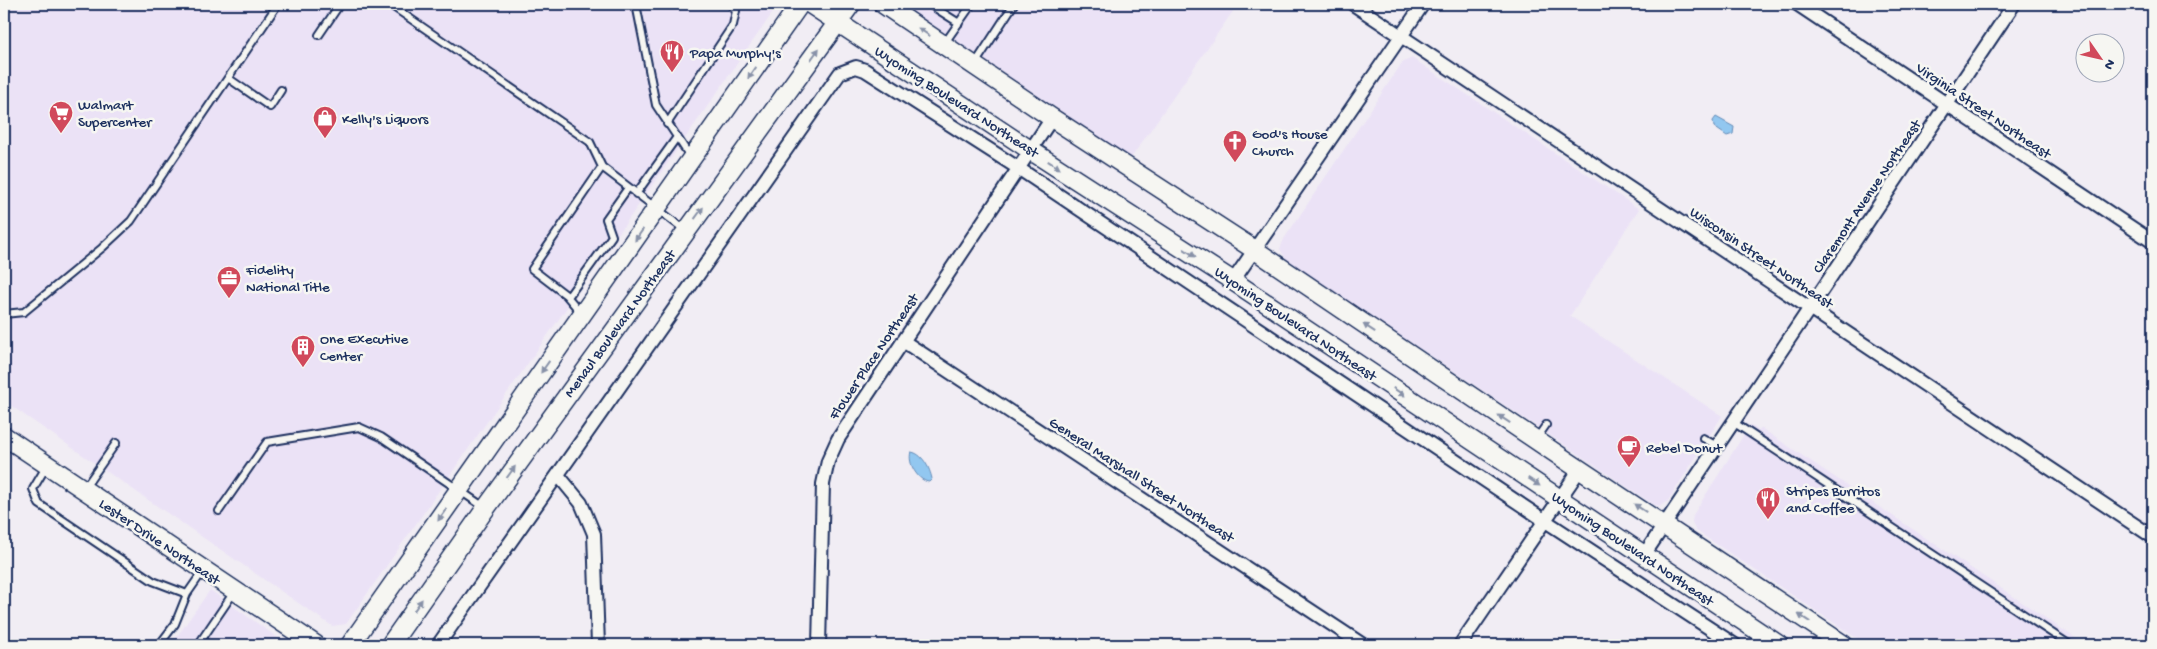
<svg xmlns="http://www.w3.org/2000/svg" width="2157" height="649" viewBox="0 0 2157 649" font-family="'Gochi Hand',sans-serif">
  <rect width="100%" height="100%" fill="#f1edf4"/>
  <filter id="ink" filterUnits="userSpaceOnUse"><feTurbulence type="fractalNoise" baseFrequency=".02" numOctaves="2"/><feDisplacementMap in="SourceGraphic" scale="10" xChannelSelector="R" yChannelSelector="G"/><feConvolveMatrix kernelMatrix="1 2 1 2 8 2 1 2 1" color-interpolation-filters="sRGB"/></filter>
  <g filter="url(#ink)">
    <path fill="#ebe2f6" d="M4,4H771L776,8L346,624L332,626L4,401Z
      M901,4H1238L1131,158Z
      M1412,58L1639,209L1570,316L1722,416L1668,501L1660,506L1654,505L1286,259L1280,249L1284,239L1402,63Z
      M1750,425L1759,431L1761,428L2086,645H1867L1695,530L1692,522L1693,515Z
      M210,590L288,645H171Z"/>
    <path fill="#92c7f0" stroke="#628ab6" d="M1716,117L1734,127L1733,134L1727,136L1714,127L1713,121Z
      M911,452C922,453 930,468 932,479L929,482C918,481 907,463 911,452Z"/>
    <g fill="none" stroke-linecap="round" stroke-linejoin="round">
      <defs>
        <path id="lane" d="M389,4L590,142L602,167L685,230
          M636,4L656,105L691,158
          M929,4L959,23
          M319,35L340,4
          M944,44L972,4
          M975,64L1014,4
          M228,78L270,107L281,90
          M667,124L733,25L736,11L730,4
          M636,194L677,137
          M568,297L612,236L606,219L628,188
          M4,314L24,312L102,248L131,221L278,4
          M582,314L566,295L532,269L602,167
          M1733,422L2070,645
          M1537,438L1546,425
          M1703,438L1717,446
          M46,467L33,489L39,504L153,581L187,594
          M84,489L116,443
          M219,511L267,442L359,427L381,437L484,507
          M159,645L175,624L187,594L203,571
          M198,645L234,592"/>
        <path id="street" d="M1353,4L2153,537
          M1797,4L2153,242
          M1233,281L1423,4
          M903,341L1363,645
          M558,475L581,503L594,534L598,645
          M1644,555L2014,4
          M438,645L840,73L856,67L865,70L1018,168L1544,520L1735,645
          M819,645L823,484L828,461L838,439L1052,118
          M1460,645L1580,469"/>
        <path id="secondary" d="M810,4L1030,150L1233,281L1779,645
          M883,4L1052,118L1255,250L1570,463L1844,645
          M4,436L316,645
          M350,645L800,4
          M390,645L486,508L851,4"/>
      </defs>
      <use href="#lane" stroke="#1b2f5e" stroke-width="10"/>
      <use href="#street" stroke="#1b2f5e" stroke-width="16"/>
      <use href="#secondary" stroke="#1b2f5e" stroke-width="21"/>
      <use href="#lane" stroke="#f6f6f2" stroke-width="6"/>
      <use href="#street" stroke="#f6f6f2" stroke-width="12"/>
      <use href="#secondary" stroke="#f6f6f2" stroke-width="18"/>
    </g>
    <defs><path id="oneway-solid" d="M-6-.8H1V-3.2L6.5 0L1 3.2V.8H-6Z" transform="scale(1.25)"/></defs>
    <g fill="#8892a8">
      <use href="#oneway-solid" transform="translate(924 32) rotate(-146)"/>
      <use href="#oneway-solid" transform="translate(815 54) rotate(-54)"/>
      <use href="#oneway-solid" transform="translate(752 73) rotate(125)"/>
      <use href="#oneway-solid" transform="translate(1054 165) rotate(33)"/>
      <use href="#oneway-solid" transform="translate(699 213) rotate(-54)"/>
      <use href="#oneway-solid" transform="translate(639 235) rotate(125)"/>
      <use href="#oneway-solid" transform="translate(1190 253) rotate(33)"/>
      <use href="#oneway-solid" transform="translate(1369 328) rotate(-146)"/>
      <use href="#oneway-solid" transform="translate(545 367) rotate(125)"/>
      <use href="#oneway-solid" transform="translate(1399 392) rotate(34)"/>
      <use href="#oneway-solid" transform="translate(1504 419) rotate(-146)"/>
      <use href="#oneway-solid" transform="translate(511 472) rotate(-54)"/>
      <use href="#oneway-solid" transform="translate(1534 482) rotate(34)"/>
      <use href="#oneway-solid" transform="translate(1640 508) rotate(-147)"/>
      <use href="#oneway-solid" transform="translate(442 515) rotate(125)"/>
      <use href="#oneway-solid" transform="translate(418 605) rotate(-55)"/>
      <use href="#oneway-solid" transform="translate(1804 618) rotate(-146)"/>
    </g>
  </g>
  <defs>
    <symbol id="restaurant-pin" viewBox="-11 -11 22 30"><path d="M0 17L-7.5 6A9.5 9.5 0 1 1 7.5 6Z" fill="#d1495b" stroke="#f6f6f2"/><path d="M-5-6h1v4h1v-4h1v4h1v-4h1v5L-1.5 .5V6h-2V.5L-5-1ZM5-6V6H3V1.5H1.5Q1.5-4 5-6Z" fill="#fff"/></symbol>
    <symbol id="supermarket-pin" viewBox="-11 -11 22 30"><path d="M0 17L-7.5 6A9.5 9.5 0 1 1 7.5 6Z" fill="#d1495b" stroke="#f6f6f2"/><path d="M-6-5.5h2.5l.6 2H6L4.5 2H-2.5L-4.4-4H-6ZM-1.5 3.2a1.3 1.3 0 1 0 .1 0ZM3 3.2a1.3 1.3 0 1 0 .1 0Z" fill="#fff"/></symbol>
    <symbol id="shop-pin" viewBox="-11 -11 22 30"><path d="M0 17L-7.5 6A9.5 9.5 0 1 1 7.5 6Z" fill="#d1495b" stroke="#f6f6f2"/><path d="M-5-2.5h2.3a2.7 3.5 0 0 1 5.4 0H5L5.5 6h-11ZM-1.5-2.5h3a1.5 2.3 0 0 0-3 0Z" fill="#fff"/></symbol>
    <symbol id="church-pin" viewBox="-11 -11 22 30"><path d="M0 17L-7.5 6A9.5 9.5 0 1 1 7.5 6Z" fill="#d1495b" stroke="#f6f6f2"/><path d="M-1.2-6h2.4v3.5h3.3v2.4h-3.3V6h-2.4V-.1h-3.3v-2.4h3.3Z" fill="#fff"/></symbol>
    <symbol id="office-pin" viewBox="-11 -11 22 30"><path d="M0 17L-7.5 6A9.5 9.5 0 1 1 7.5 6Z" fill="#d1495b" stroke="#f6f6f2"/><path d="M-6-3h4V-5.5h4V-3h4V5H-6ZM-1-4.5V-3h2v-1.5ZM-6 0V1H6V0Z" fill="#fff"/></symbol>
    <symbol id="building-pin" viewBox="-11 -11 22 30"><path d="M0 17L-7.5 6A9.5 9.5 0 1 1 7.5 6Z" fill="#d1495b" stroke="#f6f6f2"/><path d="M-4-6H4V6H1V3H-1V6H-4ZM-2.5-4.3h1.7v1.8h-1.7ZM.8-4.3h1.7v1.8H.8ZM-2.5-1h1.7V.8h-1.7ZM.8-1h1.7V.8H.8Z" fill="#fff"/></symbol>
    <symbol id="cafe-pin" viewBox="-11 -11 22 30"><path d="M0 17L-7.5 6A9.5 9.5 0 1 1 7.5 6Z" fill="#d1495b" stroke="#f6f6f2"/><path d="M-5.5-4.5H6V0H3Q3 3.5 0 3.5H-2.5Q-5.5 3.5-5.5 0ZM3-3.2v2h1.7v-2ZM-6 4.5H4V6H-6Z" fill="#fff"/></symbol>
  </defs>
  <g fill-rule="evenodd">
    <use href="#restaurant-pin" x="658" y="38" width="28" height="38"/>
    <use href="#supermarket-pin" x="47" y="99" width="28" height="38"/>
    <use href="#shop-pin" x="311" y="104" width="28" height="38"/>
    <use href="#church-pin" x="1221" y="128" width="28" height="38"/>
    <use href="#office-pin" x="215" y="264" width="28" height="38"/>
    <use href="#building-pin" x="289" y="333" width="28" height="38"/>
    <use href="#cafe-pin" x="1615" y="433" width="28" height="38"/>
    <use href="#restaurant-pin" x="1754" y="485" width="28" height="38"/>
  </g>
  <g text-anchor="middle" stroke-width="5" stroke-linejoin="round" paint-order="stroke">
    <g font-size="15" fill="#1b2f5e" stroke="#f6f6f2" text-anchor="start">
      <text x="690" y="57">Papa Murphy's</text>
      <text x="78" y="109">Walmart<tspan x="78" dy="17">Supercenter</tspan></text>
      <text x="342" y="123">Kelly's Liquors</text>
      <text x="1252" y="138">God's House<tspan x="1252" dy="17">Church</tspan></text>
      <text x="246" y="274">Fidelity<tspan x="246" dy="17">National Title</tspan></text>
      <text x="320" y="343">One Executive<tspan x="320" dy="17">Center</tspan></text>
      <text x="1646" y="452">Rebel Donut</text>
      <text x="1786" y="495">Stripes Burritos<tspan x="1786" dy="17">and Coffee</tspan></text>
    </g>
    <g font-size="15" fill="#1b2f5e" stroke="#f6f6f2">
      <text transform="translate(957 101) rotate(33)" y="5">Wyoming Boulevard Northeast</text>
      <text transform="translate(1984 110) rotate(34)" y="5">Virginia Street Northeast</text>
      <text transform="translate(1866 196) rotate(-56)" y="5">Claremont Avenue Northeast</text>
      <text transform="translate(1762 257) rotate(34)" y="5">Wisconsin Street Northeast</text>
      <text transform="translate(619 323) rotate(-54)" y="5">Menaul Boulevard Northeast</text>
      <text transform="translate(1296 323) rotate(34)" y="5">Wyoming Boulevard Northeast</text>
      <text transform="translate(873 356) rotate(-56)" y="5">Flower Place Northeast</text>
      <text transform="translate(1142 479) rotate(33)" y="5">General Marshall Street Northeast</text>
      <text transform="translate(160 541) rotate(34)" y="5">Lester Drive Northeast</text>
      <text transform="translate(1633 548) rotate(34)" y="5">Wyoming Boulevard Northeast</text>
    </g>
  </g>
  <rect width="2157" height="649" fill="none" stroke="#f6f6f2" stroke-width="20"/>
  <rect x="10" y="10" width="2137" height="629" fill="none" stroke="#1b2f5e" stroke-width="2" filter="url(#ink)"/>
  <g transform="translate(2100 58) rotate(124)"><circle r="24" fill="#f6f6f2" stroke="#9ea6b7"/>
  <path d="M0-4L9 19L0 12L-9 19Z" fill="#d1495b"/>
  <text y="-8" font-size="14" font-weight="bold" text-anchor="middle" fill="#1b2f5e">N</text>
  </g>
</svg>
